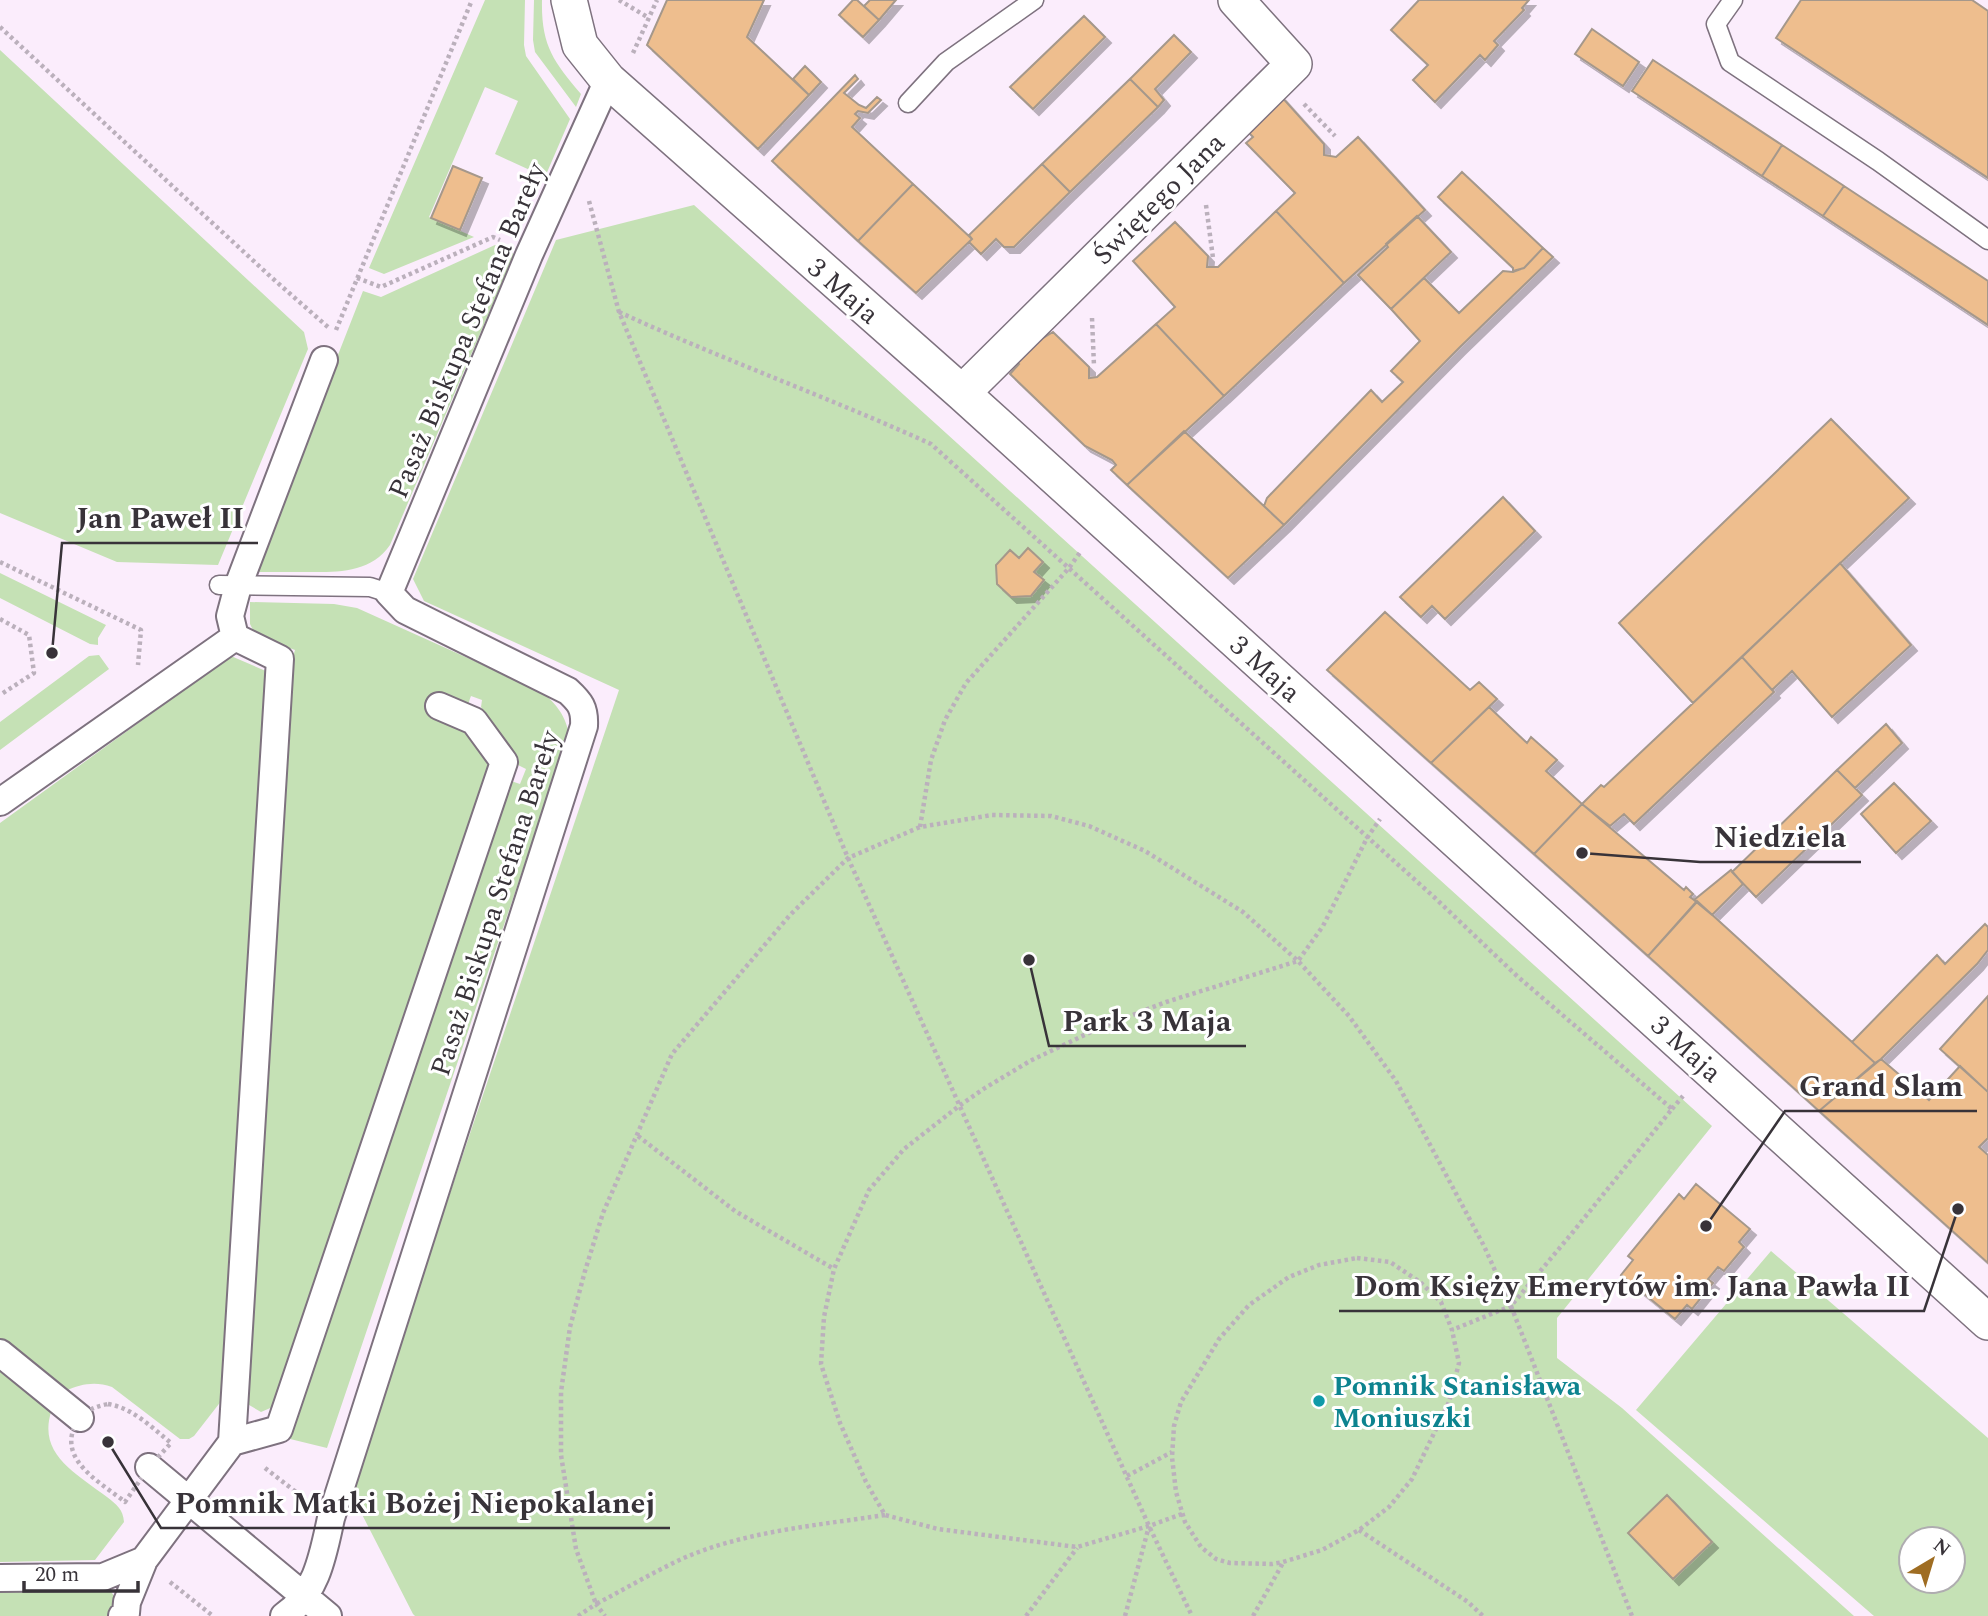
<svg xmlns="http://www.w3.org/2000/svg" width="1988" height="1616" viewBox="0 0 1988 1616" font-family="Spectral,serif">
  <defs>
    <filter id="shadow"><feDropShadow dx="6" dy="6" stdDeviation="0" flood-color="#0004"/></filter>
  </defs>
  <rect width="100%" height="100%" fill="#fbedfc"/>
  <path fill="#c5e1b5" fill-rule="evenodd" d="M485,0H525L524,45L526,56L570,119L545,177L495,154L518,101L485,87L429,217L474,237L384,274L369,268Z
    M534,0H542C541,45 553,61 581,94L576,107L535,52L533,40Z
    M0,50L304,332L308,349L218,565L117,562L0,513Z
    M694,205L1712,1126L1557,1318V1358L1622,1408L1854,1616H415L413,1614L350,1491L619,690L424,601L413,579L556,240Z
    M495,245L514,254L390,545C370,574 336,572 304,572C287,572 270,572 253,572L363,291L381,297Z
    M0,573L106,625L98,638V645L90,644L0,598Z
    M250,602L334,604L357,608L541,691C556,704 564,713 569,733L327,1448L286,1438L508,780L520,784L526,769L518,765L481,707L482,700L471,696C460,721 479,742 492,764L275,1406L261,1412L244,1402L286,681L295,650L256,636L250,624Z
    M99,655L109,669L0,750V722L89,656Z
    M231,656L268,672L229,1391L194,1436L189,1439H180L112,1387C95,1381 81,1384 65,1391L0,1338V823Z
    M1771,1251L1988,1438V1616H1874L1636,1410ZM1953,1539V1581H1911V1539Z
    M0,1368L52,1409C36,1454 76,1473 107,1497C117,1505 123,1509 124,1522L95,1560L0,1562Z
    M110,1590L116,1599L114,1612L109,1616H0V1591Z"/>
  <path fill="#eebe8e" stroke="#a5988b" stroke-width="2" filter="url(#shadow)" d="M667,0H764L747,37L809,95L758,149L647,45Z
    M853,0H857L879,20L863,37L839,15Z
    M870,0H896L879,20L864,6Z
    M1419,0H1529L1522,8L1524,10L1494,41L1498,45L1485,60L1480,55L1435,102L1413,80L1428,65L1391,30Z
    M1801,0H1972L1988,11V178L1776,38Z
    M1084,16L1105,37L1033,109L1010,87Z
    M1592,29L1639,62L1623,86L1575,54Z
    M1174,35L1191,52L1155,89L1164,100L1158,107L1130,79Z
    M1653,60L1782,145L1762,176L1632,91Z
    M805,66L821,82L809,95L793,79Z
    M855,75L858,79L844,93L859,105L866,108L877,97L881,100L868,113L858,111L855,114L860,118L852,127L913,184L858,241L772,161Z
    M1130,79L1158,107L1070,192L1042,164Z
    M1280,95L1324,144V155L1336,157L1358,137L1425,210L1344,283L1276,211L1295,193L1246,143L1253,137L1247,131Z
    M1782,145L1844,186L1823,216L1762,176Z
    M1042,164L1070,192L1014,247H1004L996,239L981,254L969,242L972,239L969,235Z
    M453,166L482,178L460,230L431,218Z
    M1462,172L1543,248L1524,268L1513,271V268L1438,197Z
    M913,184L972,239L916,293L858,241Z
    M1844,186L1988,281V325L1823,216Z
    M1276,211L1344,283L1224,396L1156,324L1175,307L1133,261L1175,222L1208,256L1207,267H1218Z
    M1417,216L1451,252L1391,309L1358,275L1388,247L1386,244Z
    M1543,248L1553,257L1459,348L1284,525L1264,506L1267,498L1371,390L1382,402L1403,382L1391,371L1420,341L1391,309L1424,278L1459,313L1503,271L1513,272L1524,268Z
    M1156,324L1224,396L1127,485L1111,470L1116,465L1112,460L1085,446L1010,374L1019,364L1013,358L1039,334L1043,338L1053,332L1089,367V378L1097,377Z
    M1831,419L1909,498L1693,703L1619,623Z
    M1184,431L1284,525L1228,578L1127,485Z
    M1503,497L1535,531L1445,619L1432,606L1421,617L1400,597Z
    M1028,548L1043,562L1034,572L1044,580L1031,596L1011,597L997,584L996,565L1010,550L1019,558Z
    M1840,563L1911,645L1832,717L1792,671L1772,690L1742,657Z
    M1385,612L1470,690L1479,682L1497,699L1431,763L1327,670Z
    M1742,657L1774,692L1634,824L1624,814L1610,826L1582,804L1601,785L1604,787Z
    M1489,707L1527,743L1531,737L1557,760L1546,771L1582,804L1534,854L1431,763Z
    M1886,724L1902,743L1855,788L1837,770Z
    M1837,770L1862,795L1756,897L1732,872Z
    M1894,783L1931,821L1896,853L1861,814Z
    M1582,804L1684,890L1686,887L1693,894L1690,897L1697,902L1648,956L1534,854Z
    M1731,870L1743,884L1712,915L1694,900Z
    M1697,901L1875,1063L1819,1111L1648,956Z
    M1985,924L1988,927V950L1977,964L1881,1059L1875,1063L1852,1042L1937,955L1945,964Z
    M1988,996V1092L1940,1049Z
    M1881,1059L1929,1100L1960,1066L1988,1092V1138L1979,1147L1988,1155V1263L1819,1111Z
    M1696,1184L1750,1229L1739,1242L1744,1247L1724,1271L1718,1267L1708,1279L1713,1283L1692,1309L1687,1305L1675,1319L1621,1275L1633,1260L1628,1256L1679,1194L1684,1199Z
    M1667,1495L1712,1542L1673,1579L1628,1533Z"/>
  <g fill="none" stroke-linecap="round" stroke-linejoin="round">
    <defs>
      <path id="service" d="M1733,0L1716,24L1730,62L1878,161L1988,240
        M908,103L946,62L1034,0
        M219,585L370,587L389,593"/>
      <path id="pedestrian" d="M0,802L235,637L230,616L238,586L324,360
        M0,1353L80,1418
        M232,1442L279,1429L504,762L474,721L439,706
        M149,1467L328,1616
        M0,1578L103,1577L144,1560
        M122,1616L126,1613L127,1602L144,1560L232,1442L280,659L235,637
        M284,1616C317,1593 323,1555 331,1518L584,726C585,708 580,702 568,691L405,610L389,593L529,255L608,80"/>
      <path id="minor" d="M569,0L580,45L608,80L962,393L1988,1322
        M962,393L1294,64L1236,0"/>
    </defs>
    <use href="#service" stroke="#7e727f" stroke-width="21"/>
    <use href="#pedestrian" stroke="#7e727f" stroke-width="30"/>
    <use href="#minor" stroke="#7e727f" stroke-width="38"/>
    <path stroke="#bbb0bc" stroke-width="4.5" stroke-dasharray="3.5 3.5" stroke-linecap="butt" d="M619,0L649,18
      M0,27L271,277L329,328
      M633,53L657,0
      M1304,104L1335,136
      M589,201L619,312L848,858L1149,1526L1192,1616
      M1206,205L1213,258
      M357,278L381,287L493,237L500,240
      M619,312C721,359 828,397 931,444L1434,897L1517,976L1672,1109L1573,1232L1511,1306L1632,1616
      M1092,318L1094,366
      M336,330L472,0
      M0,562L141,630L138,665
      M0,619L29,635L34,673L0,695
      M920,827L931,760L945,720L966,683L1069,568L1081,551
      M1672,1109L1683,1096
      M638,1136L735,1211L834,1269
      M1357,1258L1390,1262L1420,1282L1441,1302L1452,1330L1459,1363L1449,1402L1412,1479L1389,1507L1359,1530L1322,1550L1283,1562L1272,1564L1230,1563L1216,1559L1201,1547L1185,1522L1176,1492L1172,1457L1174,1426L1181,1402L1219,1339L1249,1305L1289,1277L1319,1265Z
      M108,1404C133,1408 151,1427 171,1443L149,1467L125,1502C103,1484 60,1462 74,1428C80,1412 93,1407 108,1404Z
      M265,1468L305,1499
      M1127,1476L1172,1452
      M1182,1514L1149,1526L1077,1547L938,1529L885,1515L866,1482L840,1423L821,1364L824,1317L834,1269L869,1190L904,1149L959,1106L985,1088L1030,1061L1099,1028L1166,1002L1298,961L1323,926L1367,838L1380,819
      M885,1515C819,1525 748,1531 686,1557C655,1571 625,1589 596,1604L576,1549L561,1455V1392L570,1327L585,1271L603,1213L672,1054L790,915L848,858L920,827L992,815L1051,816L1089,826L1145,851L1243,912L1298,961L1349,1016L1396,1081L1484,1246L1511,1306L1452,1330
      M1359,1530L1468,1602L1483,1616
      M170,1582L213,1616
      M578,1616L596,1604L605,1616
      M1026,1616L1077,1548
      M1125,1616L1149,1526
      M1253,1616L1283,1563"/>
    <use href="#service" stroke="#fff" stroke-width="18"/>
    <use href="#pedestrian" stroke="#fff" stroke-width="26"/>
    <use href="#minor" stroke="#fff" stroke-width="35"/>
  </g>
  <circle fill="#0f9aa8" stroke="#fff" stroke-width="2.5" cx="1319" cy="1401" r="7"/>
  <g text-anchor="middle" stroke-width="6" stroke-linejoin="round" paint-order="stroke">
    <g font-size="28" fill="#383339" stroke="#fff">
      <text transform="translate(1158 198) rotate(-45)" y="10">Świętego Jana</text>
      <text transform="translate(844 290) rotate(41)" y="10">3 Maja</text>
      <text transform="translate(466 330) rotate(-67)" y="10">Pasaż Biskupa Stefana Bareły</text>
      <text transform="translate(1266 668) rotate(42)" y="10">3 Maja</text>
      <text transform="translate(494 903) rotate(-72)" y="10">Pasaż Biskupa Stefana Bareły</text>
      <text transform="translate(1687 1048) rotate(42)" y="10">3 Maja</text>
    </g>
    <g font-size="28" font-weight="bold" fill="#0d838f" stroke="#fff" text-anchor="start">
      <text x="1333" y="1395">Pomnik Stanisława<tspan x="1333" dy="32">Moniuszki</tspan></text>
    </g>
  </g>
  <path fill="none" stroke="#383339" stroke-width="2.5" d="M52 653L62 543H258M1582 853L1700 862H1861M1029 960L1049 1046H1246M1706 1226L1785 1111H1977M1958 1209L1924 1311H1339M108 1442L161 1528H670"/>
  <g fill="#383339" stroke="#fff" stroke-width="2.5">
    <circle cx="52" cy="653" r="7"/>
    <circle cx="1582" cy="853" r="7"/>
    <circle cx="1029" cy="960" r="7"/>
    <circle cx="1706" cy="1226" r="7"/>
    <circle cx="1958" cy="1209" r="7"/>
    <circle cx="108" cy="1442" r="7"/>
  </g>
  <g font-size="30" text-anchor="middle" font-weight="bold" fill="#383339" stroke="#fff" stroke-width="6" stroke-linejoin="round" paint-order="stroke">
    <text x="160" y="528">Jan Paweł II</text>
    <text x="1780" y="847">Niedziela</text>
    <text x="1147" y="1031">Park 3 Maja</text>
    <text x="1881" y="1096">Grand Slam</text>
    <text x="1632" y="1296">Dom Księży Emerytów im. Jana Pawła II</text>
    <text x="415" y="1513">Pomnik Matki Bożej Niepokalanej</text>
  </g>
  <g transform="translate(1932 1560) rotate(38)"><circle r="33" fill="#ffffff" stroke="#afadb0" stroke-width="2"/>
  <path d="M0-5L12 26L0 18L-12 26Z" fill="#9f6d22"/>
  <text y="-10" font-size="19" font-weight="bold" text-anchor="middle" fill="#383339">N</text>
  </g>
  <path d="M24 1581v10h114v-10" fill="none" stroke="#383339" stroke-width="3.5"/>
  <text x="35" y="1581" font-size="21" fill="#383339" stroke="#ffffff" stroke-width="5" paint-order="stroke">20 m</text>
</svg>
